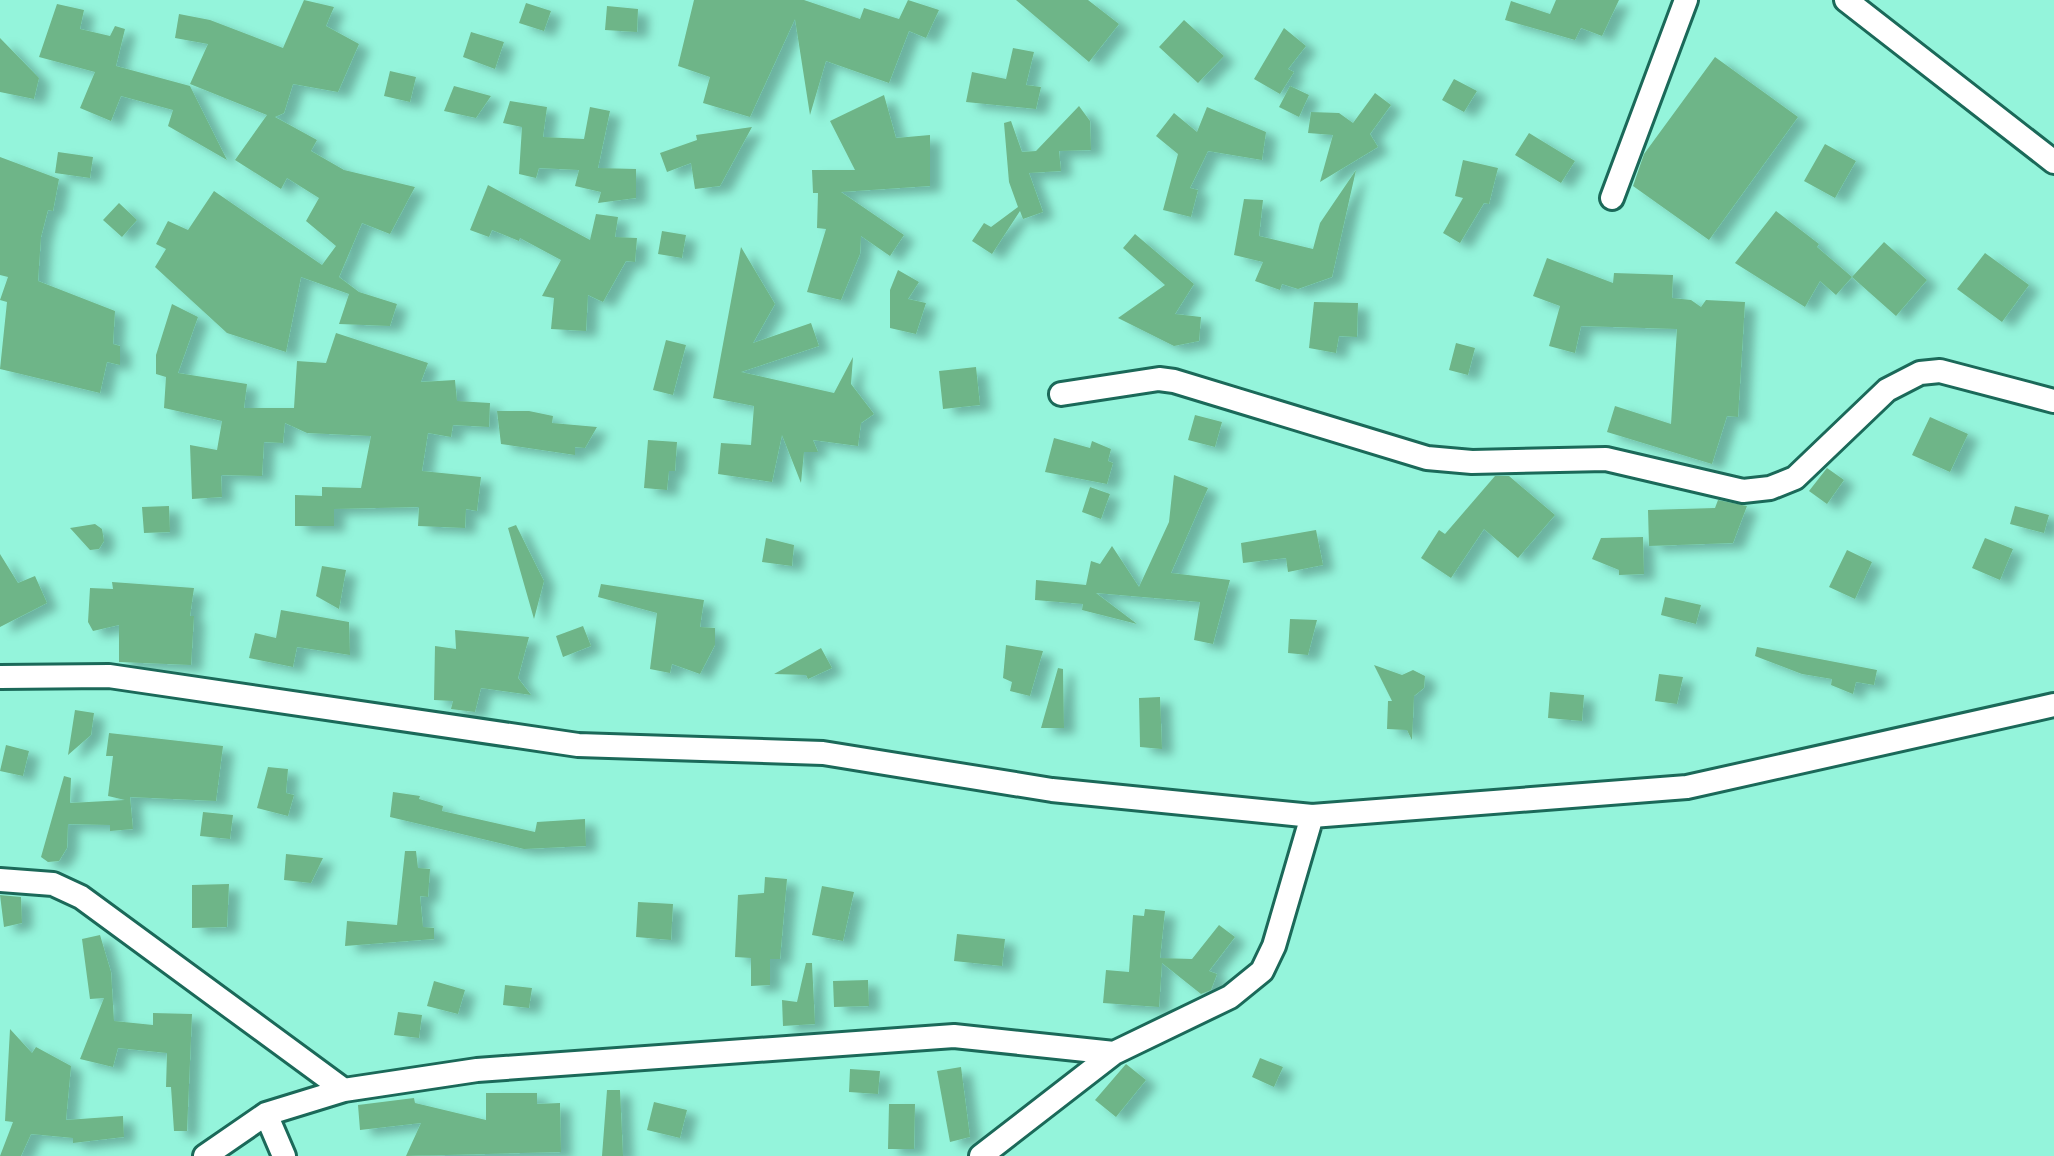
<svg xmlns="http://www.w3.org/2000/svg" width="2054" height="1156" viewBox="0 0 2054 1156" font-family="'IBM Plex Sans',sans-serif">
  <defs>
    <filter id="shadow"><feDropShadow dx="11" dy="6" stdDeviation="5" flood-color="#0004"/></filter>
  </defs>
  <rect width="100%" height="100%" fill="#94f4db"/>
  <path fill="#6eb588" filter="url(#shadow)" d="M304,0L334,7L326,26L359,44L338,92L293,84L284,113L275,117L317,140L311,151L344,170L415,187L390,234L362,223L339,277L359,292L397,304L390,326L339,324L349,294L301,277L286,352L227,333L155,267L166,249L156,244L168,221L188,230L214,191L322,265L336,246L306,221L319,198L287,178L281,189L235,160L267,115L190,84L208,44L175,38L179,14L210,20L283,48Z
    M694,0H804L860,19L864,8L899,19L908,0L939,10L926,38L909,31L889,83L826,61L810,115L795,19L750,117L703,103L710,77L678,66Z
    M1016,0H1088L1119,24L1089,62Z
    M1556,0H1619L1602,36L1581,28L1575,40L1505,20L1511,1L1550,14Z
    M526,3L551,11L544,31L519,23Z
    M57,4L84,10L80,29L110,36L115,26L125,29L116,66L190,86L227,160L168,126L173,110L121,96L111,121L80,108L95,72L39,57Z
    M607,6L638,9L637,32L605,30Z
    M1184,20L1224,56L1198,83L1159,47Z
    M1284,28L1306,46L1288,69L1294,72L1280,94L1254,79Z
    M471,32L504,42L495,69L463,57Z
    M0,38L39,78L34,99L0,92Z
    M1013,48L1034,52L1026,85L1041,87L1036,109L966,102L972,72L1006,79Z
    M1715,57L1798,117L1709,240L1633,186L1644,154Z
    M390,71L416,77L410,102L384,96Z
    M1454,79L1477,91L1464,112L1442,100Z
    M454,86L491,96L476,118L444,111Z
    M1290,86L1309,95L1299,117L1279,107Z
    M1375,93L1391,105L1370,134L1378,147L1320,182L1333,135L1308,133L1311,112L1339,113L1353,123Z
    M884,95L896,138L930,135V186L841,192L904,235L890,256L861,236L860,254L841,300L807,292L826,229L817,228L818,193H813L812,170H855L830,121Z
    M510,101L547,107L543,137L584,139L590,107L610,111L598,168L636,169V198L598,203L601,192L575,186L579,170L539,168L536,178L519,174L522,127L503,123Z
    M1079,106L1090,121L1091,150L1059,151L1061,171L1029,173L1043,212L1023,219L1020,211L992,254L972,241L984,223L991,227L1018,207L1009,182L1004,123L1011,121L1022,152L1036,151Z
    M1207,107L1266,132L1262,160L1208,151L1190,188L1198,190L1191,217L1163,210L1178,154L1156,136L1174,113L1197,132Z
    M752,127L720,186L695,189L691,163L667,172L660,153L697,140L696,135Z
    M1529,133L1575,161L1561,183L1515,155Z
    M1825,144L1856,161L1835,198L1804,181Z
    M58,152L93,157L90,178L55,173Z
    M0,157L59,179L53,211L48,210L41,237L38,281L115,311L113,344L120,346V365L107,362L100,393L0,369L7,302L0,300L8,277L0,275Z
    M1463,160L1498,168L1489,204L1484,203L1460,243L1443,233L1463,198L1455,196Z
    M1356,170L1332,277L1298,289L1282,284L1280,290L1255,281L1263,262L1234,255L1244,199L1263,200L1259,236L1313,249L1320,223Z
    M488,185L590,240L596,214L618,217L615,237L637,238L635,262L626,261L603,302L588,295L586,331L551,329L554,298L542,296L561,260L520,238L519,241L492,230L489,237L470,230Z
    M119,203L137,220L122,237L103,220Z
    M1776,211L1819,244L1817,247L1852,277L1836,295L1820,281L1805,307L1735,263Z
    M662,231L686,235L682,258L658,254Z
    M1135,234L1194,284L1175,314L1201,317L1199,341L1174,346L1118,318L1165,285L1123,248Z
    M1884,242L1927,280L1896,316L1852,277Z
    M741,247L775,304L753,343L811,323L819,346L741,372L834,393L853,357L851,384L874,414L861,423L858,446L813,440L818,452H804L801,483L782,435L772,482L718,474L721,443L751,445L754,406L713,398Z
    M1985,253L2029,285L2002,322L1957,289Z
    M1547,258L1613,283L1614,273L1673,275L1672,298L1691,300L1701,307L1706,300L1745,302L1738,417L1727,416L1712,464L1607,432L1615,406L1671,424L1677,329L1581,326L1575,353L1549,346L1560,306L1533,296Z
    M898,270L919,282L908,299L926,303L916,334L890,328V290Z
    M1314,302L1358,303L1357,337L1339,336L1336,353L1309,348Z
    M172,304L198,317L178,373L247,384L244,408H294L297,361L326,363L336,333L428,363L421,382L455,380L457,401L490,403L489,427L453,425L451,437L428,433L422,471L481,477L477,511L466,509L465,528L418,526L419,507L334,509V526H295V495L322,496V487L361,488L371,436L307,433L285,423L283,443L264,442L262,476L221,475L222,497L192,499L190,445L217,450L222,421L164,408L166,377L156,374V355Z
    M666,340L686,345L673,395L653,390Z
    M1456,343L1475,348L1468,375L1449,370Z
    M976,367L980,405L943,409L939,371Z
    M497,411H529L553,416L552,423L597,427L585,448L575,447V455L501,444Z
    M1195,415L1222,422L1215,447L1188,440Z
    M1930,417L1968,434L1950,472L1912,455Z
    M1054,438L1090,448L1092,441L1111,449L1108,461L1113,463L1107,484L1045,472Z
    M648,440L677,442L675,471H669L667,490L644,488Z
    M1827,468L1844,480L1827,504L1809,491Z
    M1174,475L1208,488L1171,573L1230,580L1213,644L1194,640L1200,602L1096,593L1137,624L1082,610L1083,604L1035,600L1036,580L1086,585L1091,561L1100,564L1112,546L1139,587L1169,522Z
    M1495,476H1509L1555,515L1518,558L1484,529L1451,578L1421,558L1439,530L1445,534Z
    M1090,487L1110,494L1101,519L1082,512Z
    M1718,500L1747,506L1733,543L1649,546L1648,510L1715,508Z
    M169,506L170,532L144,533L142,507Z
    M2015,506L2049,515L2044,533L2010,524Z
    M95,524L102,529L104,541L99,549L90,550L70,528Z
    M516,525L544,581L534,619L508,528Z
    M1316,530L1323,565L1288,572L1286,558L1243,563L1241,543Z
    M1643,537L1644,574L1619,575V570L1592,559L1601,538Z
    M766,538L794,545L792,566L762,562Z
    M1985,538L2013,549L2000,580L1972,568Z
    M1847,550L1872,562L1855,599L1829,587Z
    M0,554L18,583L35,576L47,603L0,627Z
    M322,566L346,570L339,609L316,596Z
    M112,582L194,588L190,616H194L191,665L119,662V625L93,631L88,622L90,588L113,589Z
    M601,584L704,600L700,627L715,628V645L700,674L672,664L670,673L650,669L657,613L598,597Z
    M1665,597L1701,605L1696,624L1661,615Z
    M281,610L349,622L350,655L297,647L293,667L249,658L255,633L276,638Z
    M1290,619L1317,620L1308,655L1288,653Z
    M583,626L591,646L563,657L556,636Z
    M455,630L529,637L518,678L531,695L481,688L475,712L451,709L453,701L434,700L435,646L456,649Z
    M1006,645L1043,651L1030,696L1010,691L1012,682L1003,678Z
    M1757,647L1877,670L1874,685L1856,682L1853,694L1831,685L1832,679L1802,674L1755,656Z
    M821,648L832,668L808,679L806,675L774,674Z
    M1374,665L1402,675L1413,670L1425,676L1424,688L1414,696L1412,740L1407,730L1387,729L1388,701H1392Z
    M1058,668L1063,669L1064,728H1041Z
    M1659,674L1683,677L1677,704L1655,701Z
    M1550,692L1584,695L1582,721L1548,718Z
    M1160,697L1162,749L1140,747L1139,698Z
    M75,710L94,713L91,735L68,755Z
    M109,733L223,746L216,801L130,797L133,829L110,831V825L68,824L67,848L59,861L48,862L41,857L64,776L71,778L70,803L125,800L108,796L113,756H106Z
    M6,745L29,751L23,776L0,771Z
    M268,767L288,769L286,793L294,795L288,816L257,808Z
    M393,792L420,796L419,799L443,806L442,811L535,832L537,822L585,819L586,846L524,849L390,817Z
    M203,812L233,815L230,839L200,836Z
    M405,851H416L418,868L430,869L428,897L420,896L423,927L434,928V939L345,946L347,921L397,925Z
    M286,854L323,858L311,883L284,880Z
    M765,877L787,879L780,959H770V985L751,986V958L735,957L738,895L764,893Z
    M229,884L227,927L192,928V885Z
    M822,886L854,892L843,941L812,935Z
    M0,895L21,897L22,923L4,927Z
    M638,902L673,904L671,940L636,937Z
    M1145,909L1165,911L1160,958L1192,959L1219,925L1235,937L1209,971L1217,974L1211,990L1201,994L1162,963L1159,1007L1103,1003L1106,970L1129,972L1133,915L1144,916Z
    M957,934L1005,939L1002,966L954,961Z
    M100,935L111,972L114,1021L153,1025V1013L192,1014L187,1131H174L171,1087H166L167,1053L118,1048L113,1067L80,1059L104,998L90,999L82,939Z
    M806,963H812L815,1024L783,1026L782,1000L797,1002Z
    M868,980L869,1006L834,1007L833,981Z
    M434,981L465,990L458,1014L427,1006Z
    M505,985L532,988L529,1008L503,1005Z
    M398,1012L422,1015L419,1038L394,1035Z
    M10,1029L32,1053L36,1047L71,1066L66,1120L123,1116L124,1137L73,1143V1138L31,1134L21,1156H0L13,1122L5,1121Z
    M1260,1058L1283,1067L1274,1087L1252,1077Z
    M1126,1064L1146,1080L1116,1117L1095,1100Z
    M961,1067L970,1137L950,1142L937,1071Z
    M850,1069L880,1071L878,1094L849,1092Z
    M607,1090H620L623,1156H602Z
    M486,1093H537V1104L560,1103L561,1152L406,1156L421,1123L360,1130L358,1105L414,1098L415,1103L486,1120Z
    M654,1102L687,1110L680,1138L647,1130Z
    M889,1104H915L914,1149H888Z"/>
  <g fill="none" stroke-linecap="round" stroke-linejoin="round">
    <defs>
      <path id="minor" d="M1846,0L2054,162
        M1612,198L1686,0
        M1061,394L1159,379L1174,381L1427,458L1472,462L1606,459L1743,491L1770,488L1795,478L1887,390L1920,373L1940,371L2054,401
        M0,677L109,676L578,745L823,753L1052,790L1312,816L1687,787L2054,705
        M0,880L53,884L81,897L344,1090L477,1070L954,1036L1114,1053
        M266,1114L284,1156
        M205,1156L266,1114L344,1090
        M981,1156L1114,1053L1230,997L1262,971L1274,946L1312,816"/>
    </defs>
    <use href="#minor" stroke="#1b6959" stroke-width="28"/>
    <use href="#minor" stroke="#fff" stroke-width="22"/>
  </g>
</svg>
